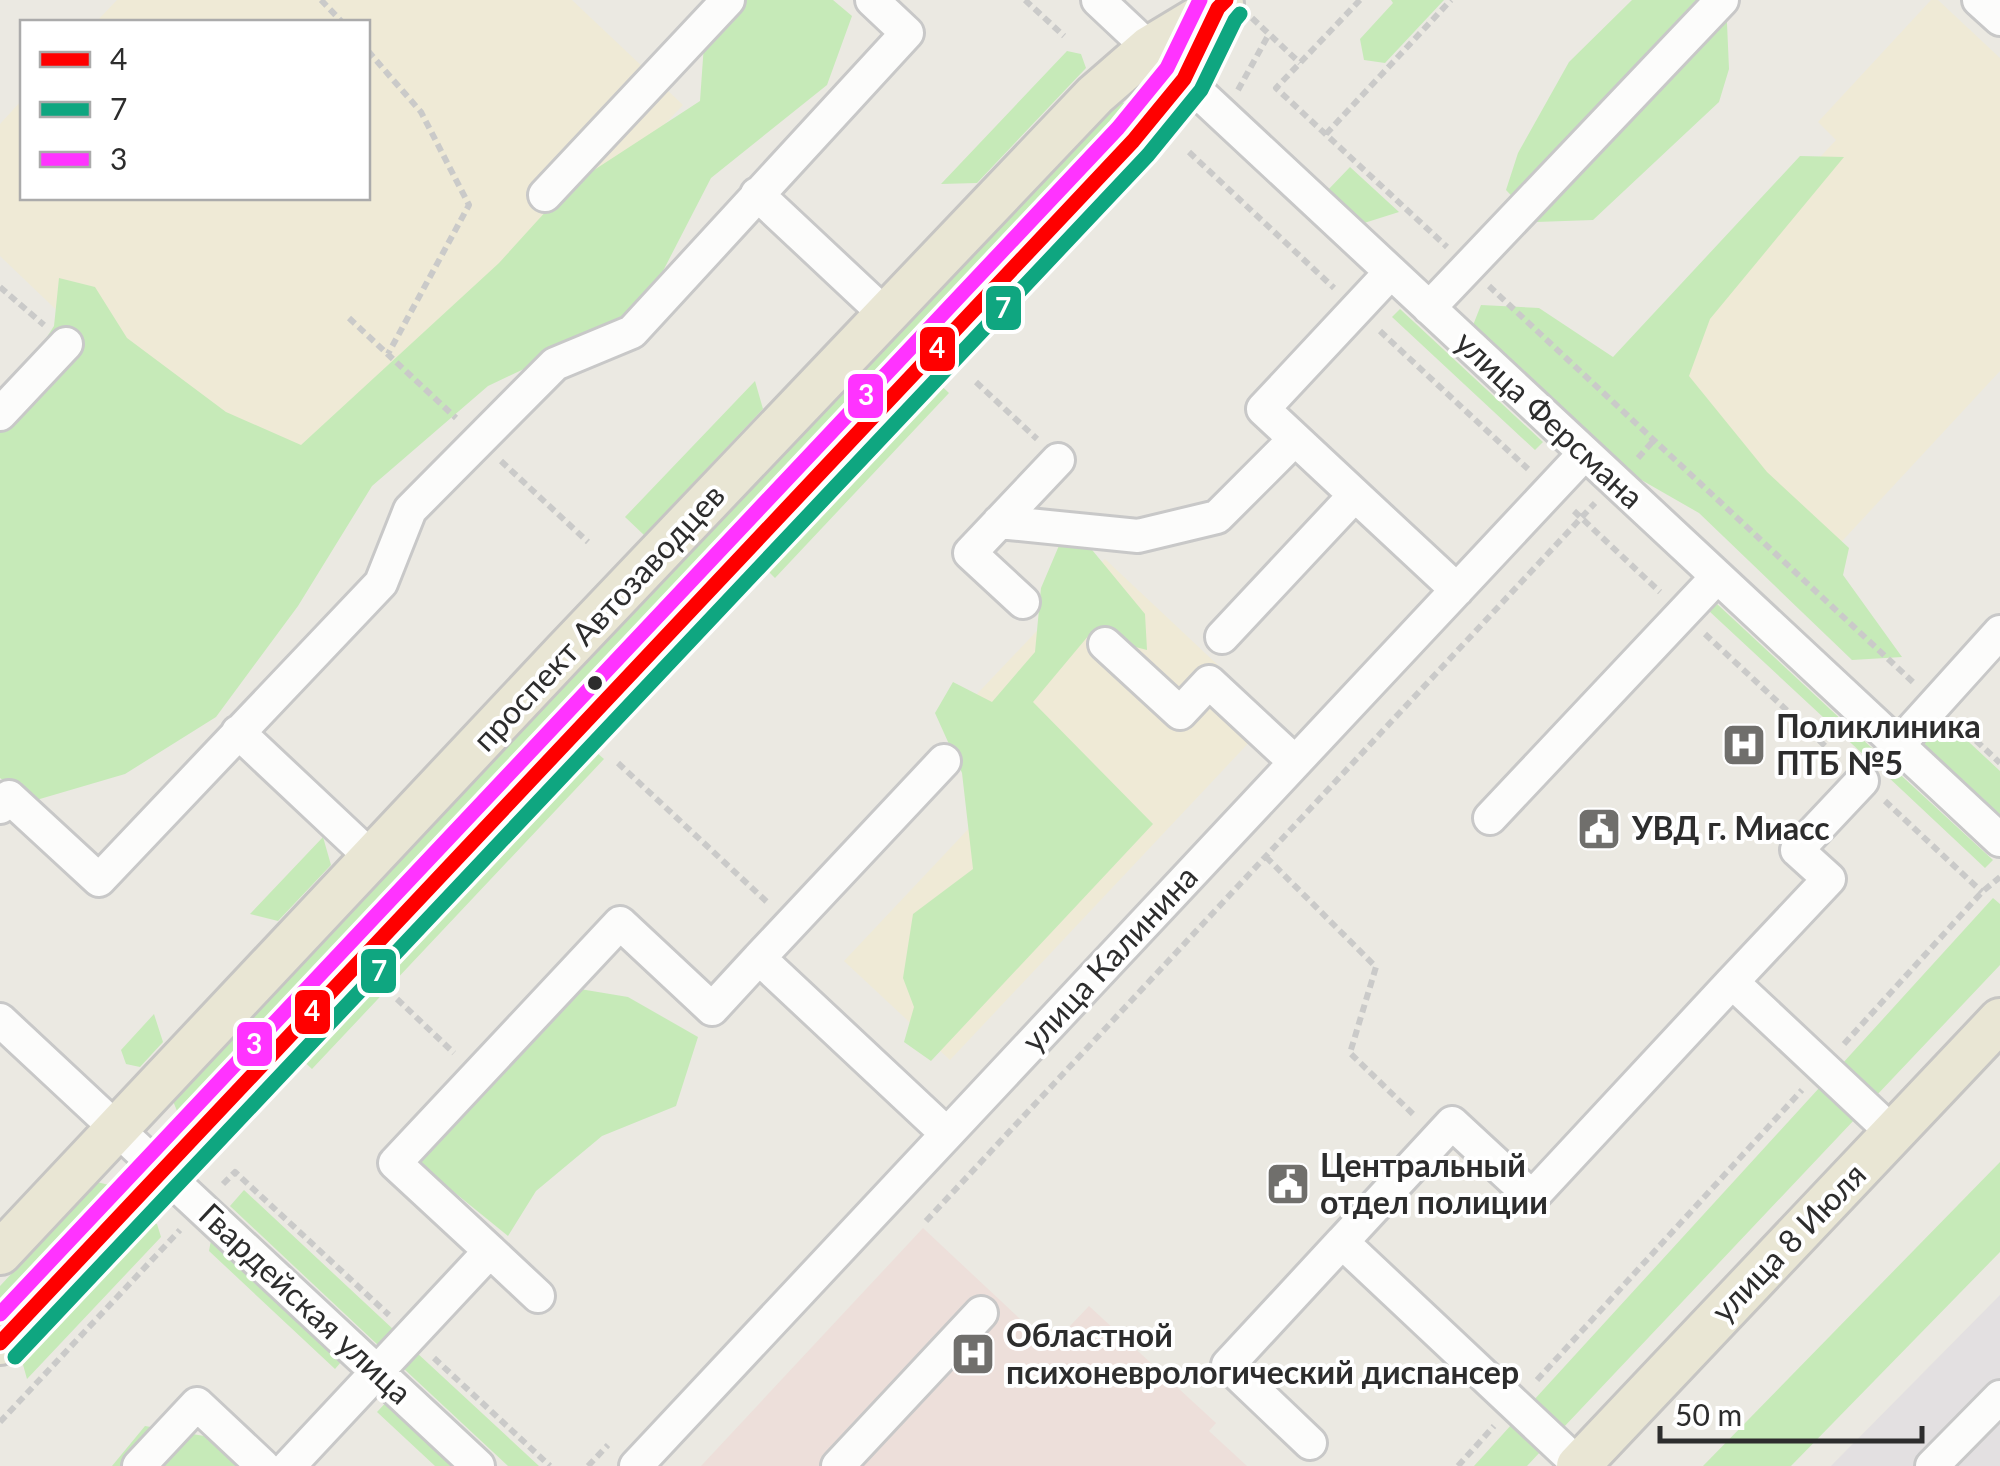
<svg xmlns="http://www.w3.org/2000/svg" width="2000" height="1466" viewBox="0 0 2000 1466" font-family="Lato,sans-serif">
  <rect width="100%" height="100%" fill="#ebe9e2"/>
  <path fill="#e3e0e1" d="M2000,1295V1466H1831Z"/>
  <path fill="#efead6" d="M117,0H572L683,105L186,631L117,368L0,256V124L22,100V198H368V22H96Z
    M1931,0H1938L2000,58V371L1832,552L1629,362L1836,140L1818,122Z
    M1105,559L1273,717L950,1060L844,961L1021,773L959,713Z"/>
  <path fill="#eddfda" d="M923,1228L1050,1347L1089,1306L1216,1423L1209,1431L1247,1466H701Z"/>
  <path fill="#c6eab8" d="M704,0H833L852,16L827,85L711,178L663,271L613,327L488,386L372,486L298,606L216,717L125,774L33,801L0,778V410L54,326L59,278L95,287L127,338L226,412L301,445L499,263L568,187L700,101L705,30Z
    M1391,0H1444L1385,63L1364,60L1360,39L1393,3Z
    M1632,0H1726L1729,69L1719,102L1593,220L1536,222L1506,190L1518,153L1569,62Z
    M1067,51L1081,54L1086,68L977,183L941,184Z
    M1116,101L1129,104L1132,117L188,1114L177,1111L173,1101Z
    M1800,156L1844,157L1710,319L1689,376L1767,472L1849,548L1843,575L1902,657L1852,660L1699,513L1610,462L1462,353L1481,305L1539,308L1613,357Z
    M1350,167L1399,212L1361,224L1326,192Z
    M1400,309L1543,442L1535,450L1392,317Z
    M933,378L949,393L775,578L760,563Z
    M755,381L763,409L644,535L625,517Z
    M1069,522L1145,614L1147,650L1089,635L1033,702L1153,824L931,1061L904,1042L914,1007L903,978L913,914L973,869L962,773L935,713L953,682L992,702L1035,652L1041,588Z
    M1716,603L1873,749L1866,757L1709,611Z
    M1941,716L2000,771V819L1917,742Z
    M588,745L604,759L312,1069L297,1055Z
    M1893,768L1993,860L1985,868L1886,775Z
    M323,837L331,865L278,921L250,914Z
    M1993,898L2000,904V965L1876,1096L1842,1064Z
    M574,988L628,997L698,1037L676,1106L602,1136L536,1191L508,1236L417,1162Z
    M154,1014L163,1042L140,1067L126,1064L121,1050Z
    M1820,1087L1855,1119L1563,1428L1533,1401Z
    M2000,1162V1252L1791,1466H1703Z
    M97,1182L109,1185L113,1197L0,1316V1286Z
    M244,1190L394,1330L379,1346L230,1206Z
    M145,1220L157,1224L161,1237L27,1379L20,1354Z
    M222,1236L348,1354L335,1369L209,1251L211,1240Z
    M416,1352L539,1466H508L402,1367Z
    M391,1397L465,1466H435L377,1412Z
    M1512,1424L1541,1451L1527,1466H1474Z
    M145,1426L222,1439L251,1466H112Z"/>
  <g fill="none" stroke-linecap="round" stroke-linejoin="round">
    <defs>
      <path id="minor" d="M1098,0L1149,48
        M1979,0L2000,19
        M1184,79L2000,840
        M757,194L886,315
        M545,195L728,0
        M1429,308L1722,0
        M0,414L66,344
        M1355,495L1457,590
        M999,522L1138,536L1217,517L1295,439
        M1023,602L970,553L1058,460
        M1222,637L1355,495L1263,409L1391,272
        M1105,644L1180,713L1209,682L1295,762
        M238,732L372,858
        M1898,745L2000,632
        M1862,781L1797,850L1829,879L1732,982L1894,1134
        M0,807L9,797L99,880L381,583L410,510L555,364L632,332L907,33L872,0
        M1490,818L1717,577
        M759,958L944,761
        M0,1020L478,1466
        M490,1251L538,1296
        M1310,1443L1228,1365L1342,1242
        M1579,1465L1342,1242L1452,1123L1532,1197L1732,982
        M139,1466L197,1404L263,1466
        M289,1466L490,1251L395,1163L620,923L712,1009L759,958L947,1134
        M636,1466L1585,453
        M838,1466L981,1313
        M1932,1466L2000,1397"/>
      <path id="major" d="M0,1253L564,653L1095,95L1149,48L1222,4
        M0,1343L1133,141L1184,79L1218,8
        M1578,1466L2000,1020"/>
    </defs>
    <use href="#minor" stroke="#c8c8c8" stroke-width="38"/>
    <use href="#major" stroke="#c6c5c3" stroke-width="48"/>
    <path stroke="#cacac9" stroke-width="6" stroke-dasharray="8 5" stroke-linecap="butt" d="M321,0L342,22
      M1025,0L1064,36
      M1360,0L1276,88L1447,247
      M1252,18L1300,63
      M368,51L421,112L469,205L388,354
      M1238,90L1269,34
      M1326,134L1451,0
      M1189,152L1334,288
      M1489,286L1915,684
      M0,287L44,325
      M349,318L456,418
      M1380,331L1528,469
      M976,382L1037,439
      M1638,458L1654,440
      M501,461L588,542
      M1574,511L1660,592
      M1705,634L1839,759
      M1957,723L2000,763
      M618,763L767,902
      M1885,801L1982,892
      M1266,857L1376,967L1350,1053L1416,1117
      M397,999L454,1053
      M1844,1044L1982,892L2000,877
      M223,1184L235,1172L389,1315
      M926,1221L1595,503
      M434,1358L550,1466
      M1537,1380L1802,1090
      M0,1422L180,1230
      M588,1466L608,1445
      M1458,1466L1494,1426"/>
    <use href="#minor" stroke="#fcfcfb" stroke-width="32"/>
    <use href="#major" stroke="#e9e6d4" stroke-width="42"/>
    <defs>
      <path id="bus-1" d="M0,1343L1133,141L1184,79L1218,8L1226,0"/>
      <path id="bus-2" d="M15,1357L1148,155L1201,90L1235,20L1240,14"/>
      <path id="bus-3" d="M0,1314L1118,128L1167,68L1200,0"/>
    </defs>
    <use href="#bus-1" stroke="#fff" stroke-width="22"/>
    <use href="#bus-2" stroke="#fff" stroke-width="22"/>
    <use href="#bus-3" stroke="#fff" stroke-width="22"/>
    <use href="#bus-1" stroke="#f00" stroke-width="15"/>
    <use href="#bus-2" stroke="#0fa680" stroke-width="15"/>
    <use href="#bus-3" stroke="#f3f" stroke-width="15"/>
  </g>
  <defs>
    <symbol id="hospital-square" viewBox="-11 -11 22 22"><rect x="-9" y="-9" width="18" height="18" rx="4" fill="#706f6c" stroke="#fff"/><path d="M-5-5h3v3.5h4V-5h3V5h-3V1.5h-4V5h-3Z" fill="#fff"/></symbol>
    <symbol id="civic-square" viewBox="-11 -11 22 22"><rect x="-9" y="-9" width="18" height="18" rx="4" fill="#706f6c" stroke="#fff"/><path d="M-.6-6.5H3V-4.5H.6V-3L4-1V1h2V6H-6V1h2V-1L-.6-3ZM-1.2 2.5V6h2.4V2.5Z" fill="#fff"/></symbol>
  </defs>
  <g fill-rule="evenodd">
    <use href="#hospital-square" x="1719" y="720" width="50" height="50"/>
    <use href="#civic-square" x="1574" y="804" width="50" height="50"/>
    <use href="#civic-square" x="1263" y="1159" width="50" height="50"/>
    <use href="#hospital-square" x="948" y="1329" width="50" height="50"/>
  </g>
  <circle fill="#2d2d2d" stroke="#fff" stroke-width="4" cx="595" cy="683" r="9"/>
  <g text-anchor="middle" stroke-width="8" stroke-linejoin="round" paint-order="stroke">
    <g font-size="32" fill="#2d2d2d" stroke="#fff">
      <text transform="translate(1549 420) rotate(43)" y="11">улица Ферсмана</text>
      <text transform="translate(599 618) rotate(-47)" y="11">проспект Автозаводцев</text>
      <text transform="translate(1110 959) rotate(-47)" y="11">улица Калинина</text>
      <text transform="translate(1789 1243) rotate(-46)" y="11">улица 8 Июля</text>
      <text transform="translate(305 1304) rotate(43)" y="11">Гвардейская улица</text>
    </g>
    <g font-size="32" font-weight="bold" fill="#2d2d2d" stroke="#fff" text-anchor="start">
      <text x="1776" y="738">Поликлиника<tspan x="1776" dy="37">ПТБ №5</tspan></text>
      <text x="1632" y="840">УВД г. Миасс</text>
      <text x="1320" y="1177">Центральный<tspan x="1320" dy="37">отдел полиции</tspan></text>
      <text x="1006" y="1347">Областной<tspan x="1006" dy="37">психоневрологический диспансер</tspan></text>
    </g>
  </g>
  <g stroke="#fff" stroke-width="4">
    <rect x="984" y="284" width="39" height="48" rx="10" fill="#0fa680"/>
    <rect x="918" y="325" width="39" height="48" rx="10" fill="#f00"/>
    <rect x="846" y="372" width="39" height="48" rx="10" fill="#f3f"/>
    <rect x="359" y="947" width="39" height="48" rx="10" fill="#0fa680"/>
    <rect x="293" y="988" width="39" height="48" rx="10" fill="#f00"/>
    <rect x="235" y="1020" width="39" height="48" rx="10" fill="#f3f"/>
  </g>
  <g font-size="28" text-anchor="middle" font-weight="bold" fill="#fff">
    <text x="1003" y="318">7</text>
    <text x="937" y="358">4</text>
    <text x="866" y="405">3</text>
    <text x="379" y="981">7</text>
    <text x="312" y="1021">4</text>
    <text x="254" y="1054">3</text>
  </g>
  <rect x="20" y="20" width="350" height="180" fill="#ffffff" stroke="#ababab" stroke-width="2.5"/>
  <rect x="40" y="52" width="50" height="15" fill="#ff0000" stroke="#ababab" stroke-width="2.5"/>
  <text x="110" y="70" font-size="30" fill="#2d2d2d">4</text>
  <rect x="40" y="102" width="50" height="15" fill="#0fa680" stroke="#ababab" stroke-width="2.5"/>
  <text x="110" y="120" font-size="30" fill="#2d2d2d">7</text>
  <rect x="40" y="152" width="50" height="15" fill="#ff33ff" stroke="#ababab" stroke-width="2.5"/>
  <text x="110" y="170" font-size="30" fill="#2d2d2d">3</text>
  <path d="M1660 1426v15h262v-15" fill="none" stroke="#2d2d2d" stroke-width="5"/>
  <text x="1675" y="1426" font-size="30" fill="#2d2d2d" stroke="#ffffff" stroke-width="8" paint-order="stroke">50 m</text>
</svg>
